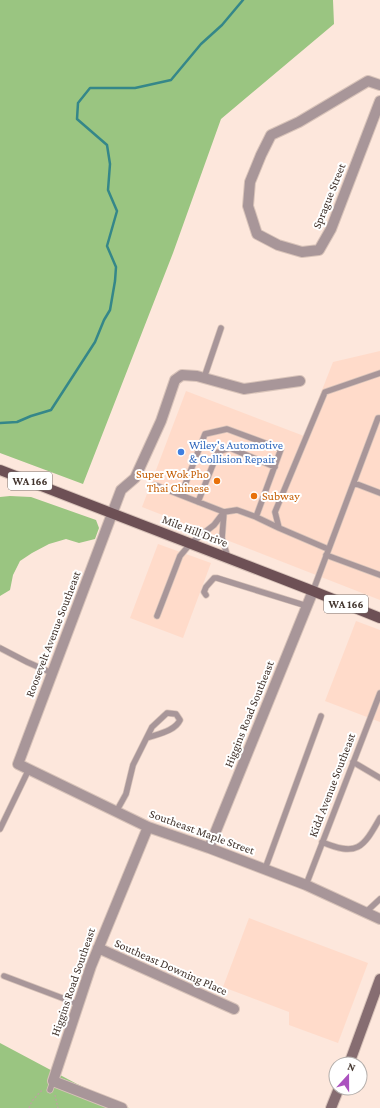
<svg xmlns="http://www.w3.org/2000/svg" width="380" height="1108" viewBox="0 0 380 1108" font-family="'Crimson Pro',serif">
  <rect width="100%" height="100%" fill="#fde7dc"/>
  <path fill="#ffdbca" d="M380,351V600L142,507L186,391L304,436L333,362Z
    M158,544L211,563L183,638L130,618Z
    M356,621L380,630V722L325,701Z
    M249,918L368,963L338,1043L289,1025V1012L223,987Z"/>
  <path fill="#9ac581" d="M0,0H333L334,24L221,119L173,253L83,484L0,453Z
    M10,496L31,497L96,520L99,528L95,539L79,543L66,539L49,544L32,553L20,561L13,575L10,590L0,596V497Z
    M0,1043L77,1084L129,1108H0Z"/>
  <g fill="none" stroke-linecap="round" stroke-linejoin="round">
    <path stroke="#358789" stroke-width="2.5" d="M0,423L17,422L31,416L51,410L95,342L104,320L110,310L115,281L116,267L107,246L117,211L108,190L110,164L107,145L77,119L78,103L90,88H135L171,80L201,44L222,25L243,0"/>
    <defs>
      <path id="service" d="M204,378L221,328
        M354,483L380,493
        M155,485L224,512L237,510L256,517L281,449L227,429L205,434L181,495
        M198,502L218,452L230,448L275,467
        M256,517L279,528
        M328,549L279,528L275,512L325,392L380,373
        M326,555L380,575
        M313,591L378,418H380
        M206,595L204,592L206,587L214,578H217L307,606
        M157,616L180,556L191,543L214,525L224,512L222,538L228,558
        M0,648L27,662L52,673
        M353,762L380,778
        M116,812L126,794L133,765L152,727L167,713L176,714L180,720C175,731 158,734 147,738
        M0,829L29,769
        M322,842C357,857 363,848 380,818
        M265,869L321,716
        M306,885L380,693
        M366,912L380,899
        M4,976L78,1004
        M50,1090L53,1081"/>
      <path id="minor" d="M380,85L368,81L299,122L271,135L261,155L250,182L248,206L257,234L278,245L302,252L319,250L331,229L380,101
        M300,381L244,389L197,376L182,375L175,380L161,421L135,478L121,490L18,764L148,827L209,848L306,885L380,919
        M209,848L313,591
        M98,948L234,1009
        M122,1108L53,1081L91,966L148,827"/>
      <path id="secondary" d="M349,1064L380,979
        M331,1108L339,1088"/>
      <path id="primary" d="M0,470L313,591L380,618"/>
    </defs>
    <use href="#service" stroke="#d8c3b9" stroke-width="7"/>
    <use href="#minor" stroke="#d8c3b9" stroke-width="12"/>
    <use href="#secondary" stroke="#d8c3b9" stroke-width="12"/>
    <use href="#primary" stroke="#d8c3b9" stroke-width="12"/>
    <path stroke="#baa69d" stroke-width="1.5" stroke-dasharray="2 2" stroke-linecap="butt" d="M55,1095L58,1108
      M29,1108L32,1101L43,1089"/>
    <use href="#service" stroke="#a89699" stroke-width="5.5"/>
    <use href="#minor" stroke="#a89699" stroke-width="10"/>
    <use href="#secondary" stroke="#866d71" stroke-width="10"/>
    <use href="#primary" stroke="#6d5055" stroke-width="10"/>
  </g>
  <circle fill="#3f7fe0" stroke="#fff" stroke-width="1.5" cx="181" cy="452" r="4"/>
  <g fill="#e8710a" stroke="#fff" stroke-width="1.5">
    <circle cx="217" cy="481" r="4"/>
    <circle cx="254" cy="496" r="4"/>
  </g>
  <g text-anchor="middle" stroke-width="4" stroke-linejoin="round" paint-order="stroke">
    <g fill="#fff" stroke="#7b716c" stroke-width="1">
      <rect x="8" y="472" width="44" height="18" rx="3"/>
      <rect x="324" y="595" width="44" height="18" rx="3"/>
    </g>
    <g font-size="11" font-weight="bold" fill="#42342d">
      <text x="30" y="485">WA 166</text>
      <text x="346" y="608">WA 166</text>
    </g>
    <g font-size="12" fill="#42342d" stroke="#fff">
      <text transform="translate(329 196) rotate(-68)" y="4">Sprague Street</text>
      <text transform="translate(195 531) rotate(21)" y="4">Mile Hill Drive</text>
      <text transform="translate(53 634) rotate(-69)" y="4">Roosevelt Avenue Southeast</text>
      <text transform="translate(249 714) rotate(-68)" y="4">Higgins Road Southeast</text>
      <text transform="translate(332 785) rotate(-69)" y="4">Kidd Avenue Southeast</text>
      <text transform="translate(202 832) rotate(20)" y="4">Southeast Maple Street</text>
      <text transform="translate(171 967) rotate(24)" y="4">Southeast Downing Place</text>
      <text transform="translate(73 982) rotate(-71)" y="4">Higgins Road Southeast</text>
    </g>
    <g font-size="12" fill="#366cbe" stroke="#fff" text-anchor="start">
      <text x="189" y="449">Wiley's Automotive<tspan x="189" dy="14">&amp; Collision Repair</tspan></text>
    </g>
    <g font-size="12" fill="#c56008" stroke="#fff" text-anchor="end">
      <text x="209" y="478">Super Wok Pho<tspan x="209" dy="14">Thai Chinese</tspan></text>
      <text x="262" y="500" text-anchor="start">Subway</text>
    </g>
  </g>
  <g transform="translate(348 1076) rotate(21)"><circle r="19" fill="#ffffff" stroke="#b3aeab"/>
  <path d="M0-3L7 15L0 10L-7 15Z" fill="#ab52bf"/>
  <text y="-6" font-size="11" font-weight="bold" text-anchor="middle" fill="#42342d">N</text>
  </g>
</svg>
